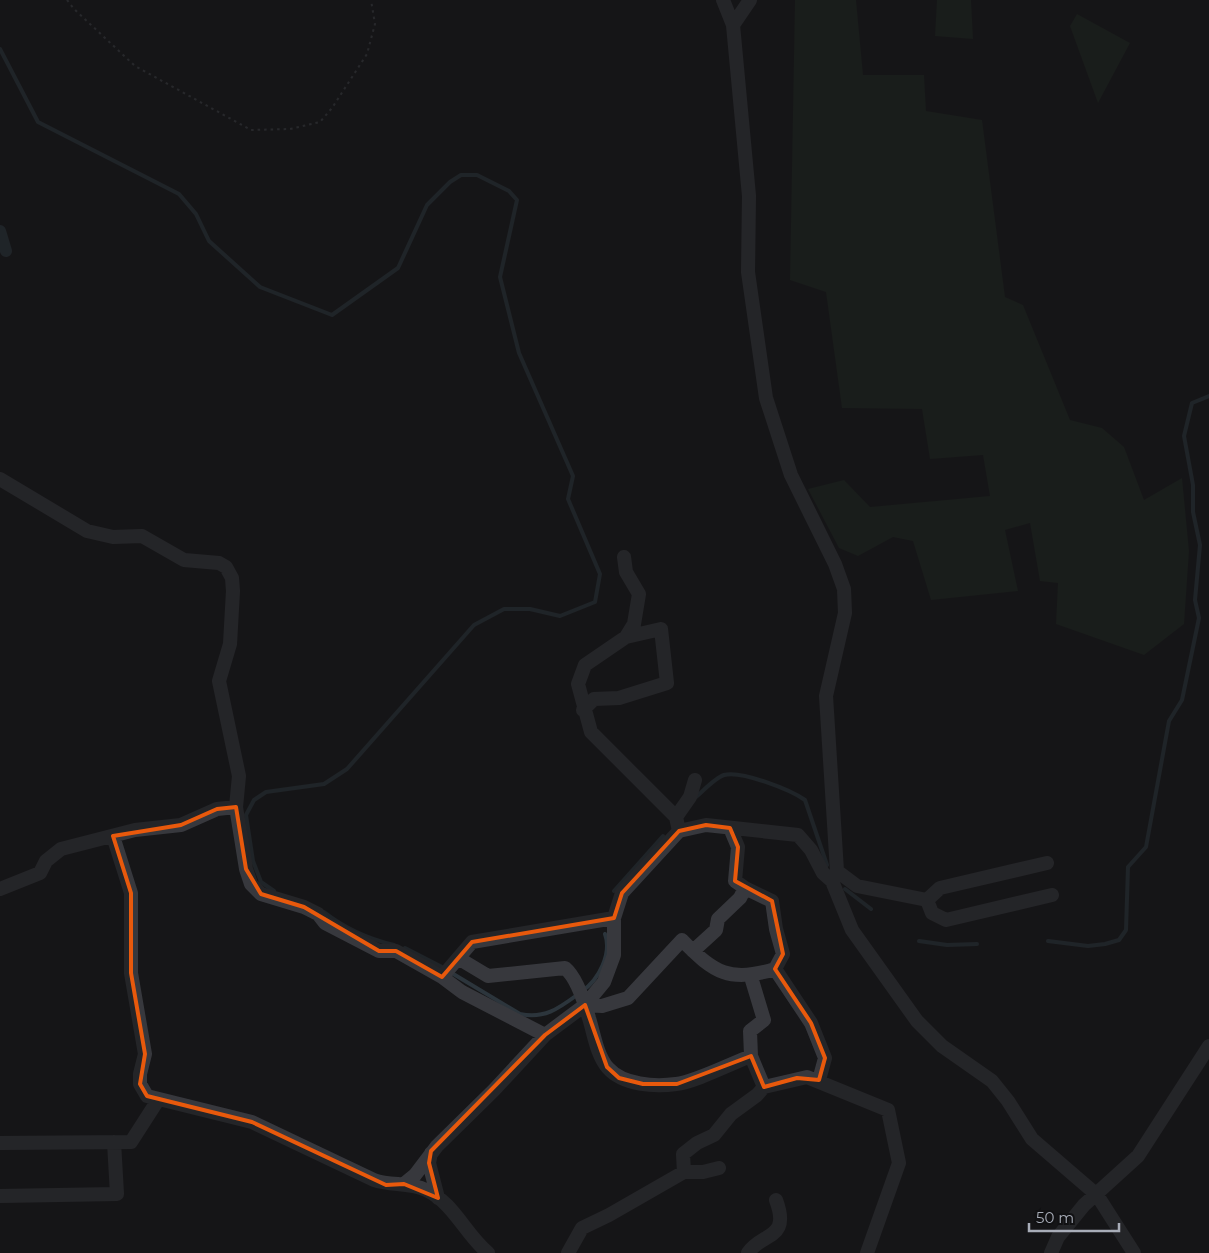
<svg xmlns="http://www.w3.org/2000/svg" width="1209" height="1253" viewBox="0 0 1209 1253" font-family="Montserrat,sans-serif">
  <rect width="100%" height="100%" fill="#161618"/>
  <path fill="#1e261f" d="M795,0H856L863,75H924L926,111L982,120L1005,297L1023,305L1070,420L1102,428L1124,447L1144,500L1182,478L1189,551L1184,624L1144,655L1056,624L1058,583L1040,581L1030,523L1005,530L1018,591L931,600L913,541L893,537L858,556L839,548L808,489L844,480L870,507L990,496L983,455L930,459L922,409L842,408L826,292L790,280Z
    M937,0H971L973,39L935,36Z
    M1077,14L1130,43L1098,103L1070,26Z"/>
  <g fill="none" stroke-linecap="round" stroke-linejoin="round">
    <path stroke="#2c353c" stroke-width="4" d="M0,49L38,122L179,194L196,214L209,241L260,287L332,315L398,268L427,205L450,182L461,175H477L509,191L517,200L500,277L519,353L573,476L568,499L600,574L595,602L560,616L530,609H504L474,625L347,769L324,784L266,792L254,800L246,815L253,861L261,882L274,891
      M696,797C704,790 715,778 724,775C741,770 791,790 805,800L827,865
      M845,889L871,909
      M614,891L663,836
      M324,912C343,927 369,939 394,945
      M919,941L947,945L977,944
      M1048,941L1088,946L1105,944L1119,940L1126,930L1128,867L1146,847L1169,721L1182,700L1199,618L1195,600L1200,545L1193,512V485L1184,436L1192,403L1209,396
      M405,948L440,966L520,1014C544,1019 558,1009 577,995
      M582,991C599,980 612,953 605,934"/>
    <path stroke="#2c353c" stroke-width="12" d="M0,231L6,251"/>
    <path stroke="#3d3f44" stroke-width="2" stroke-dasharray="2.5 4" stroke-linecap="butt" d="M67,0L74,9L135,66L251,130L290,129L320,122L332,108L367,54L375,24L371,0"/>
    <path stroke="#37383d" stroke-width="14" d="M723,0L733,25L749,196L748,272L766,398L791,475L835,564L844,589L845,613L826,696L837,871L832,881
      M733,25L750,0
      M0,479L87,531L113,537L142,536L184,560L219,563L226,567L232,578L233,591L230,644L219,681L239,776L236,807L246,869L251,884L261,894L304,907L318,914L325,923L379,951H396L442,977L462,992L545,1035
      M624,557L626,572L639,594L634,624L626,637L585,665L578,684L591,732L676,817L679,831
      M583,710L594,699L619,698L667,683L661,629L626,637
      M676,817L690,797L695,780
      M113,836L131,893V973L145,1054L140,1074V1084L147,1096L252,1122L374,1180C391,1186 409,1182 426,1190C454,1203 465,1234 488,1253
      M1047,863L940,888L927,900L932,913L946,920L1052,895
      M837,871L857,886L927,900
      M0,889L40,873L46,861L61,849L135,830L181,825L217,809L236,807
      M693,951L716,930L718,919L740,898L745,888
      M458,958L488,976L565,968C576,977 585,1004 589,1018C594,1034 597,1056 608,1068C623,1085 655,1087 676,1084C695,1082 732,1063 751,1056L764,1087L807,1077L888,1110L899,1163L867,1253
      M775,969L811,1023L825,1058L819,1080
      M442,977L472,942L614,918
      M751,977L764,1020L750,1031L751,1056
      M585,1005L602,1006L628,998L682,940C714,973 730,983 775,969L783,954L776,929L772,901L745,888L735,881L738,847L730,828
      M0,1143L131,1142L158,1100
      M431,1153L429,1163L438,1198
      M684,1172H703L719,1168
      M404,1184L415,1175L437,1146L494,1090L545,1035L585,1005L604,982L614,955V918L622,893L679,831L706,825L798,835L811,850L823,873L832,881L852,930L917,1021L942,1046L992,1081L1008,1101L1032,1139L1097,1195L1134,1253
      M0,1196L117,1194L114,1142
      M568,1253L582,1228L609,1215L684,1172L683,1154L697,1143L714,1135L731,1114L757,1095L764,1087
      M748,1253C762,1232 791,1240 776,1200
      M1051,1253L1058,1237L1084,1205L1138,1156L1209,1046"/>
  </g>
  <path d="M0 0H1209V1253H0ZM236,807L246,869L261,894L304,907L379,951H396L442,977L472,942L614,918L622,893L679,831L706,825L730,828L738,847L735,881L772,901L783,954L775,969L811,1023L825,1058L819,1080L797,1078L764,1087L751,1056L677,1084H643L619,1078L607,1067L585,1005L545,1035L431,1151L429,1163L438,1198L404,1184L386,1185L252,1122L147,1096L140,1084L145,1054L131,973V893L113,836L181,825L217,809Z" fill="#161618" fill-opacity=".55" fill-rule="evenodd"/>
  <path fill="none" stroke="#e8590c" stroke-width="4" stroke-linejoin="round" d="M236,807L246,869L261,894L304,907L379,951H396L442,977L472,942L614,918L622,893L679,831L706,825L730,828L738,847L735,881L772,901L783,954L775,969L811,1023L825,1058L819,1080L797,1078L764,1087L751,1056L677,1084H643L619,1078L607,1067L585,1005L545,1035L431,1151L429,1163L438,1198L404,1184L386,1185L252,1122L147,1096L140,1084L145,1054L131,973V893L113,836L181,825L217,809Z"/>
  <path d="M1029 1223v8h90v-8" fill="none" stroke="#a8adb8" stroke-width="2.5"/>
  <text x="1036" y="1223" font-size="15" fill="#a8adb8" stroke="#111113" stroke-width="4" paint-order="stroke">50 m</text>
</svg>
